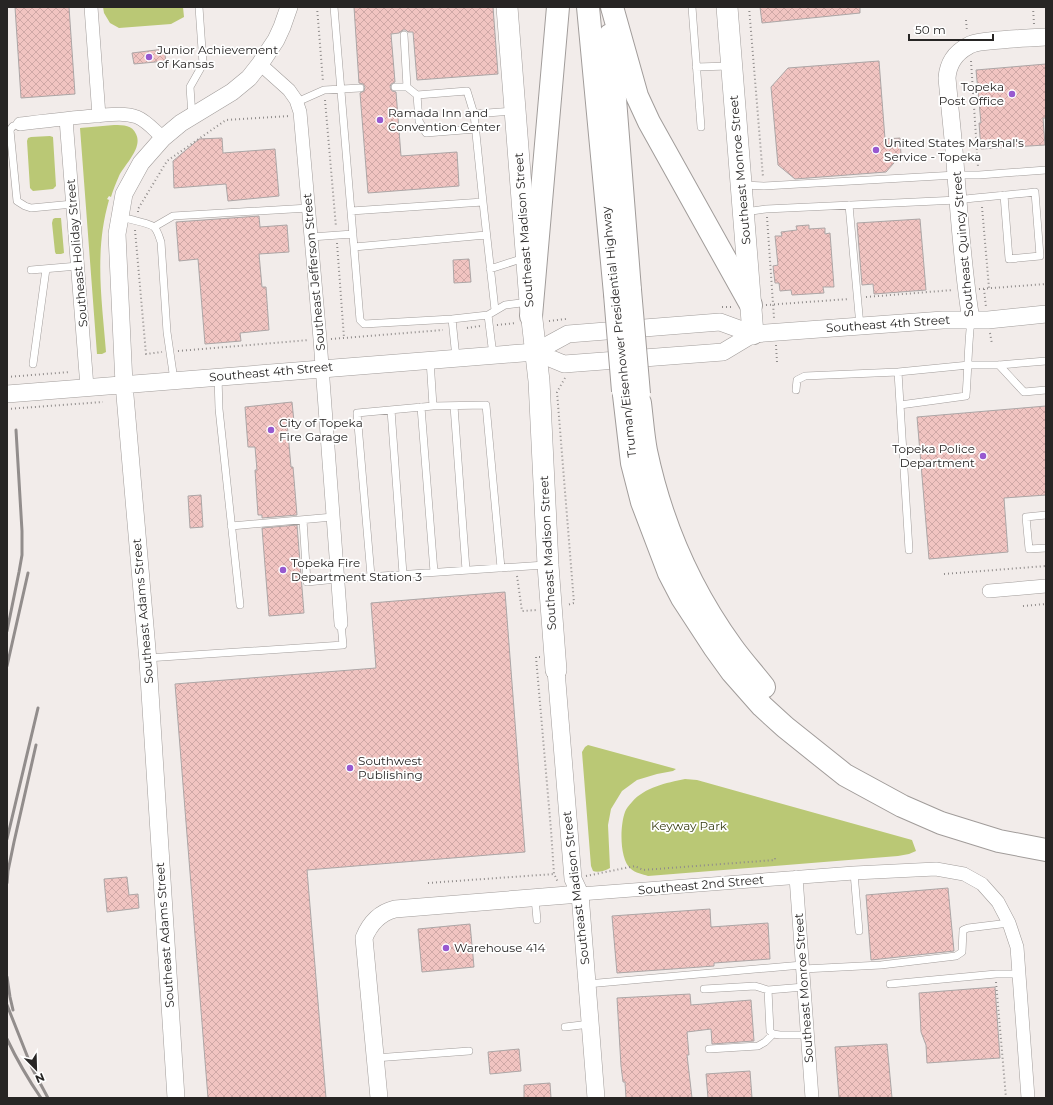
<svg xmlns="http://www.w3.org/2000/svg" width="1053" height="1105" viewBox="0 0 1053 1105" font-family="Montserrat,sans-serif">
  <defs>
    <pattern id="building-cross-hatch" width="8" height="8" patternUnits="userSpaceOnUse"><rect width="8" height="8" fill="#f1c4c1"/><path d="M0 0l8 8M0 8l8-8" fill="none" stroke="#cfa8a6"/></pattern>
  </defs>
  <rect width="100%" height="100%" fill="#f2ecea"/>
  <path fill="#bac875" d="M103,7H183L184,17L171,24L119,28L110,23L104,13Z
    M114,125C124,125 132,125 136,134C143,148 125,164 119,176C116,183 113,190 111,197L109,196L107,199L109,200C94,252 102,300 106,352L102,354H97L80,128Z
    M50,136L53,137L56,186L53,189L33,191L30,188L27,141L28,138L31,137Z
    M55,218H61L64,253L61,254H56L55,252L52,223L53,219Z
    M588,745L676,769L673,771L657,774L637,780L622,791L611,809L608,825L610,868C605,871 597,873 593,871L591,866L582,752L585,747Z
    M685,779L697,780L912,840L916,851L909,854L898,856L648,876C643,874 635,873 631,869C619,859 620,825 625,812C626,809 629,805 632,802C645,787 666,783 685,779Z"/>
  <path fill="url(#building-cross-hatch)" stroke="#aca6a6" d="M15,7H69L75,94L21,98Z
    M354,7H493L498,74L417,80L413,32H408L406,30H403L399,33L391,34L395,82L391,84L390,87L392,91L396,92L401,156L457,152L459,186L368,193L360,93L364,91L365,87L363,84L359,83Z
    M760,7H860V13L762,23Z
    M164,49L166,61L134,64L132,53Z
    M879,61L885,139L900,138L901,155L886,172L795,179L778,165L771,87L788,68Z
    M1046,64V118H1043L1045,145L981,149L979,123H981L976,70Z
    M222,138L223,153L275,149L279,196L228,201L226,184L174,188L173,161L199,139Z
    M259,216L260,227L287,225L289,252L259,254L262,287H266L269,330L240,333L241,341L205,344L198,259L179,261L176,222Z
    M920,219L926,290L874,294L873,284L862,285L857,223Z
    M809,225V229L825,228V234L830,233L834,287H823L824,293L792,295L791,290L780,291L779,283H775L773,266L778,265L775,236H782L781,232L797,230L796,226Z
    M469,259L471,282L454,283L453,260Z
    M292,402L294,422H287L291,467H293L297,515L262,518V515H258L255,470H257L255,447H248L245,407Z
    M1046,406V495L1004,498L1008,552L929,559L917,417Z
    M201,495L203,527L190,528L188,496Z
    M297,525L304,613L269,616L262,528Z
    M505,592L525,852L307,870L326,1098H208L175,684L376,668L371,603Z
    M127,877L129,895L138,894L139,908L107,912L104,879Z
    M948,888L954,951L871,960L866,895Z
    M710,909L711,927L768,923L770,959L714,963V966L617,973L612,916Z
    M470,924L474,967L422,972L418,929Z
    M995,987L1000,1058L927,1063L926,1045L921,1032L919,993Z
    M690,994L691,1005L751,1000L754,1041L712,1044L711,1029L687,1032L689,1055H687L692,1098H626L625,1082H623L621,1066L617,998Z
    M887,1044L892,1098H839L835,1047Z
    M519,1049L521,1071L490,1074L488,1052Z
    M750,1071L752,1098H708L706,1074Z
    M550,1083L551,1098H524V1085Z"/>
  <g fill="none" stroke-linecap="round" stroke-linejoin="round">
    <defs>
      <path id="service" d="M334,7L360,320L364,324L452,319L488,315L505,305L529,302
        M692,7L701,127
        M404,35L407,87
        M696,67L729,66
        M395,87H407L417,95L467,91L474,114
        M417,95L419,121L426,133L476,129
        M297,102L324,90L360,88
        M192,116L190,87L203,64L199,7
        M20,124L13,126L10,130L17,201L25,206L31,208L73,204
        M744,185L764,186L956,175H979L1046,170
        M849,205L860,326
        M351,211L483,202
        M745,212L766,209L958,200C983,197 1009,195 1035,192L1040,256L1009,259L1004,195
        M120,217C128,219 149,223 154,227C158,231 159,237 161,242L167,332L174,380
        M154,227L173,216L309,208
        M311,237L353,234
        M354,247L486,235
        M490,269L524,258
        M31,270L78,266
        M495,310L483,202L474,114L513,111
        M488,315L493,355
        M452,319L456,358
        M430,360L433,406L486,405L501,568
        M33,364L46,269
        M999,365L1024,392L1046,390
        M898,372L909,550
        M218,377L219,409L240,605
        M796,390L797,380L805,376L898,372L969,365H999L1046,361
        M900,405L966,396C968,371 968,345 971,320
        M454,406L466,570
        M421,407L434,572
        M391,410L403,574
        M1046,515L1026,517L1029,549L1046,548
        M303,520L307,582L337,579L545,565
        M231,526L333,517
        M371,576L357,413L433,406
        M147,658L343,645L341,624
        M854,873L859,931
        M535,898L537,920
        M803,969L881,965L956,956L962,952L963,930L968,928L1009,923
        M587,984L768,968L802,965
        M890,984L996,974H1019
        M704,989L755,986L768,990L804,987
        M768,990L770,1031L773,1034L780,1035H808
        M565,1027L590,1024
        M709,1049L758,1046L765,1042L773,1034
        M375,1058L469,1051"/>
      <path id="minor" d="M91,7L99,116
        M260,64L289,90L296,100L300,112L320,339L341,624
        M66,119L87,387
        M20,124C45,121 69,118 94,116C108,115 123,112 137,117C147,121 155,131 163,138
        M989,591L1046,586
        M796,877L812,1098
        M580,894L854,873L936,869L964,874L982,884L998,902L1009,923L1017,947L1028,1098"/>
      <path id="tertiary" d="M971,320C963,272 960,224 956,176C954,143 950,111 947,78C948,64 955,53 968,46C974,42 982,42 989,41C1008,39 1027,38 1046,37
        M535,352L564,364L723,352L753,334
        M7,394L535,352L568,334L720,322L753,334L943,320H988L1046,314
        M556,670L573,879L580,894L596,1098
        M176,1098L148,661L124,384L117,234L124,194L141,163L163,138L181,123L232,92L249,78L260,64L276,40L282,27L289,7
        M379,1098L364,938C370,923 379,913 395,909L580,894"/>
      <path id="primary" d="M507,7L530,302L539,381L548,565L556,670
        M727,7L753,334"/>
      <path id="motorway" d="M588,7L615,294
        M612,7L637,96L649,122L751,305
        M610,35L630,290
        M531,316L558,7
        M624,395L632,463L642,502L669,573L682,598L714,647L732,672L762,706L785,727L845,775L902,806L941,823L999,841L1046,850
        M640,403C642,419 643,435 646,451C661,522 690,589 732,647C742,661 754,674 764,687"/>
    </defs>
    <use href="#service" stroke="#a19c9a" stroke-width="8"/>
    <use href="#minor" stroke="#a19c9a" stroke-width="14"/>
    <use href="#tertiary" stroke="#a19c9a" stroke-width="18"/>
    <use href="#primary" stroke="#a19c9a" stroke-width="22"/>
    <use href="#motorway" stroke="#a19c9a" stroke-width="24"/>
    <path stroke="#908c8b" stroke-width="2" stroke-dasharray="1 3" stroke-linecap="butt" d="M317,7L323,82
      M749,7L763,177
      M1033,7L1034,24
      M966,20L967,31
      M971,61L978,167
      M325,100L336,227
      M982,207L989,288
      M138,212V209L167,161L226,120L289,116
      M767,217L774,318
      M135,230L146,354L162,352
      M337,243L344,338
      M979,289L1046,284
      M984,289L986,307
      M866,297L953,290
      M766,305L849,299
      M722,307H734
      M549,321L566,319
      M497,325L516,323
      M467,328L480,326
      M990,333L992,344
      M331,339L443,330
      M776,345L777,362
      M178,351L309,340
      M7,377L70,372
      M565,378L557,392L574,603L567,605
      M7,409L103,402
      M944,574L1046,566
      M517,576L522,611L537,610
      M1023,606L1046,604
      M540,657H536L551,830L554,874L558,882
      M586,876L635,866L643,870L775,860V856
      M428,883L554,874
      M996,982L1006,1098"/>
    <use href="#service" stroke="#fff" stroke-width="7"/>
    <use href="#minor" stroke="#fff" stroke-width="13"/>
    <use href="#tertiary" stroke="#fff" stroke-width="17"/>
    <use href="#primary" stroke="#fff" stroke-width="21"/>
    <use href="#motorway" stroke="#fff" stroke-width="22"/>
    <path stroke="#928d8c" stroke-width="3" d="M7,631L19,572L22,555V531L16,430
      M7,666L28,573
      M7,839L38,708
      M7,883L8,871L14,842L36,745
      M7,977L10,997L13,1010
      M7,1005L32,1068L48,1098
      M7,1039C17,1060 28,1079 41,1098"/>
    <defs>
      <path id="motorway-bridge" d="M630,290L639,394
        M615,294L623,391"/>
    </defs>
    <use href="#motorway-bridge" stroke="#a19c9a" stroke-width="24" stroke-linecap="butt"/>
    <use href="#motorway-bridge" stroke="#fff" stroke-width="22"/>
  </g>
  <g fill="#9759d0" stroke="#fff" stroke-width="1.5">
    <circle cx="149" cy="57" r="4"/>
    <circle cx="1012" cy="94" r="4"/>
    <circle cx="380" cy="120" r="4"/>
    <circle cx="876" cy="150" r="4"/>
    <circle cx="271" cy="430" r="4"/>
    <circle cx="983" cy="456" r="4"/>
    <circle cx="283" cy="570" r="4"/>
    <circle cx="350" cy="768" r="4"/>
    <circle cx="446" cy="948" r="4"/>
  </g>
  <g text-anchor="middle" stroke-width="3.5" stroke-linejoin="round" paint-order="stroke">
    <g font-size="12" fill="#272524" stroke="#fff" text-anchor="start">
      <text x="157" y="54">Junior Achievement<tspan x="157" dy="14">of Kansas</tspan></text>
      <text x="1004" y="91" text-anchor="end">Topeka<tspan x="1004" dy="14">Post Office</tspan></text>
      <text x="388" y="117">Ramada Inn and<tspan x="388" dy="14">Convention Center</tspan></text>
      <text x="884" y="147">United States Marshal's<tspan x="884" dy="14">Service - Topeka</tspan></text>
      <text x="279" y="427">City of Topeka<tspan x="279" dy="14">Fire Garage</tspan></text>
      <text x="975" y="453" text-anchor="end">Topeka Police<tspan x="975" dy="14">Department</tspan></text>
      <text x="291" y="567">Topeka Fire<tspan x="291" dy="14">Department Station 3</tspan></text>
      <text x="358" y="765">Southwest<tspan x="358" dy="14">Publishing</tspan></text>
      <text x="454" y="952">Warehouse 414</text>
    </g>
    <g font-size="12" fill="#272524" stroke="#fff">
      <text transform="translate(740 170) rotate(-95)" y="4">Southeast Monroe Street</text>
      <text transform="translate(524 230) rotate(-94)" y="4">Southeast Madison Street</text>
      <text transform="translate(963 244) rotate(-95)" y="4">Southeast Quincy Street</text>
      <text transform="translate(77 253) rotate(-95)" y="4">Southeast Holiday Street</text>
      <text transform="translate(314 272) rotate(-95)" y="4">Southeast Jefferson Street</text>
      <text transform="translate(888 324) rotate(-4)" y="4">Southeast 4th Street</text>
      <text transform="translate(619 332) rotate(-96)" y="4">Truman/Eisenhower Presidential Highway</text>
      <text transform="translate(271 372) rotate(-5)" y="4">Southeast 4th Street</text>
      <text transform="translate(548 553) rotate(-93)" y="4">Southeast Madison Street</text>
      <text transform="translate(143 611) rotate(-95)" y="4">Southeast Adams Street</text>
      <text transform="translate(701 885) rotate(-5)" y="4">Southeast 2nd Street</text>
      <text transform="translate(576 888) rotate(-97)" y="4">Southeast Madison Street</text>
      <text transform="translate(165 935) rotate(-94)" y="4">Southeast Adams Street</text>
      <text transform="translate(804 988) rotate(-94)" y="4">Southeast Monroe Street</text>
    </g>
    <g font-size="12" fill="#393f15" stroke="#fff">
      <text x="689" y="830">Keyway Park</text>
    </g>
  </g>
  <rect width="1053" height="1105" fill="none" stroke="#272524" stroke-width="16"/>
  <g transform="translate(36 1069) rotate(157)" stroke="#ffffff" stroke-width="3" paint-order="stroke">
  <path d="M0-3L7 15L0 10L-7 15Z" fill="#272524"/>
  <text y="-6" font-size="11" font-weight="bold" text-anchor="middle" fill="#272524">N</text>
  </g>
  <path d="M909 34v6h84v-6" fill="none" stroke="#272524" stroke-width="2"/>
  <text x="915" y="34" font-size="12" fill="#272524" stroke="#ffffff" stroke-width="3" paint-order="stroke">50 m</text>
</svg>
